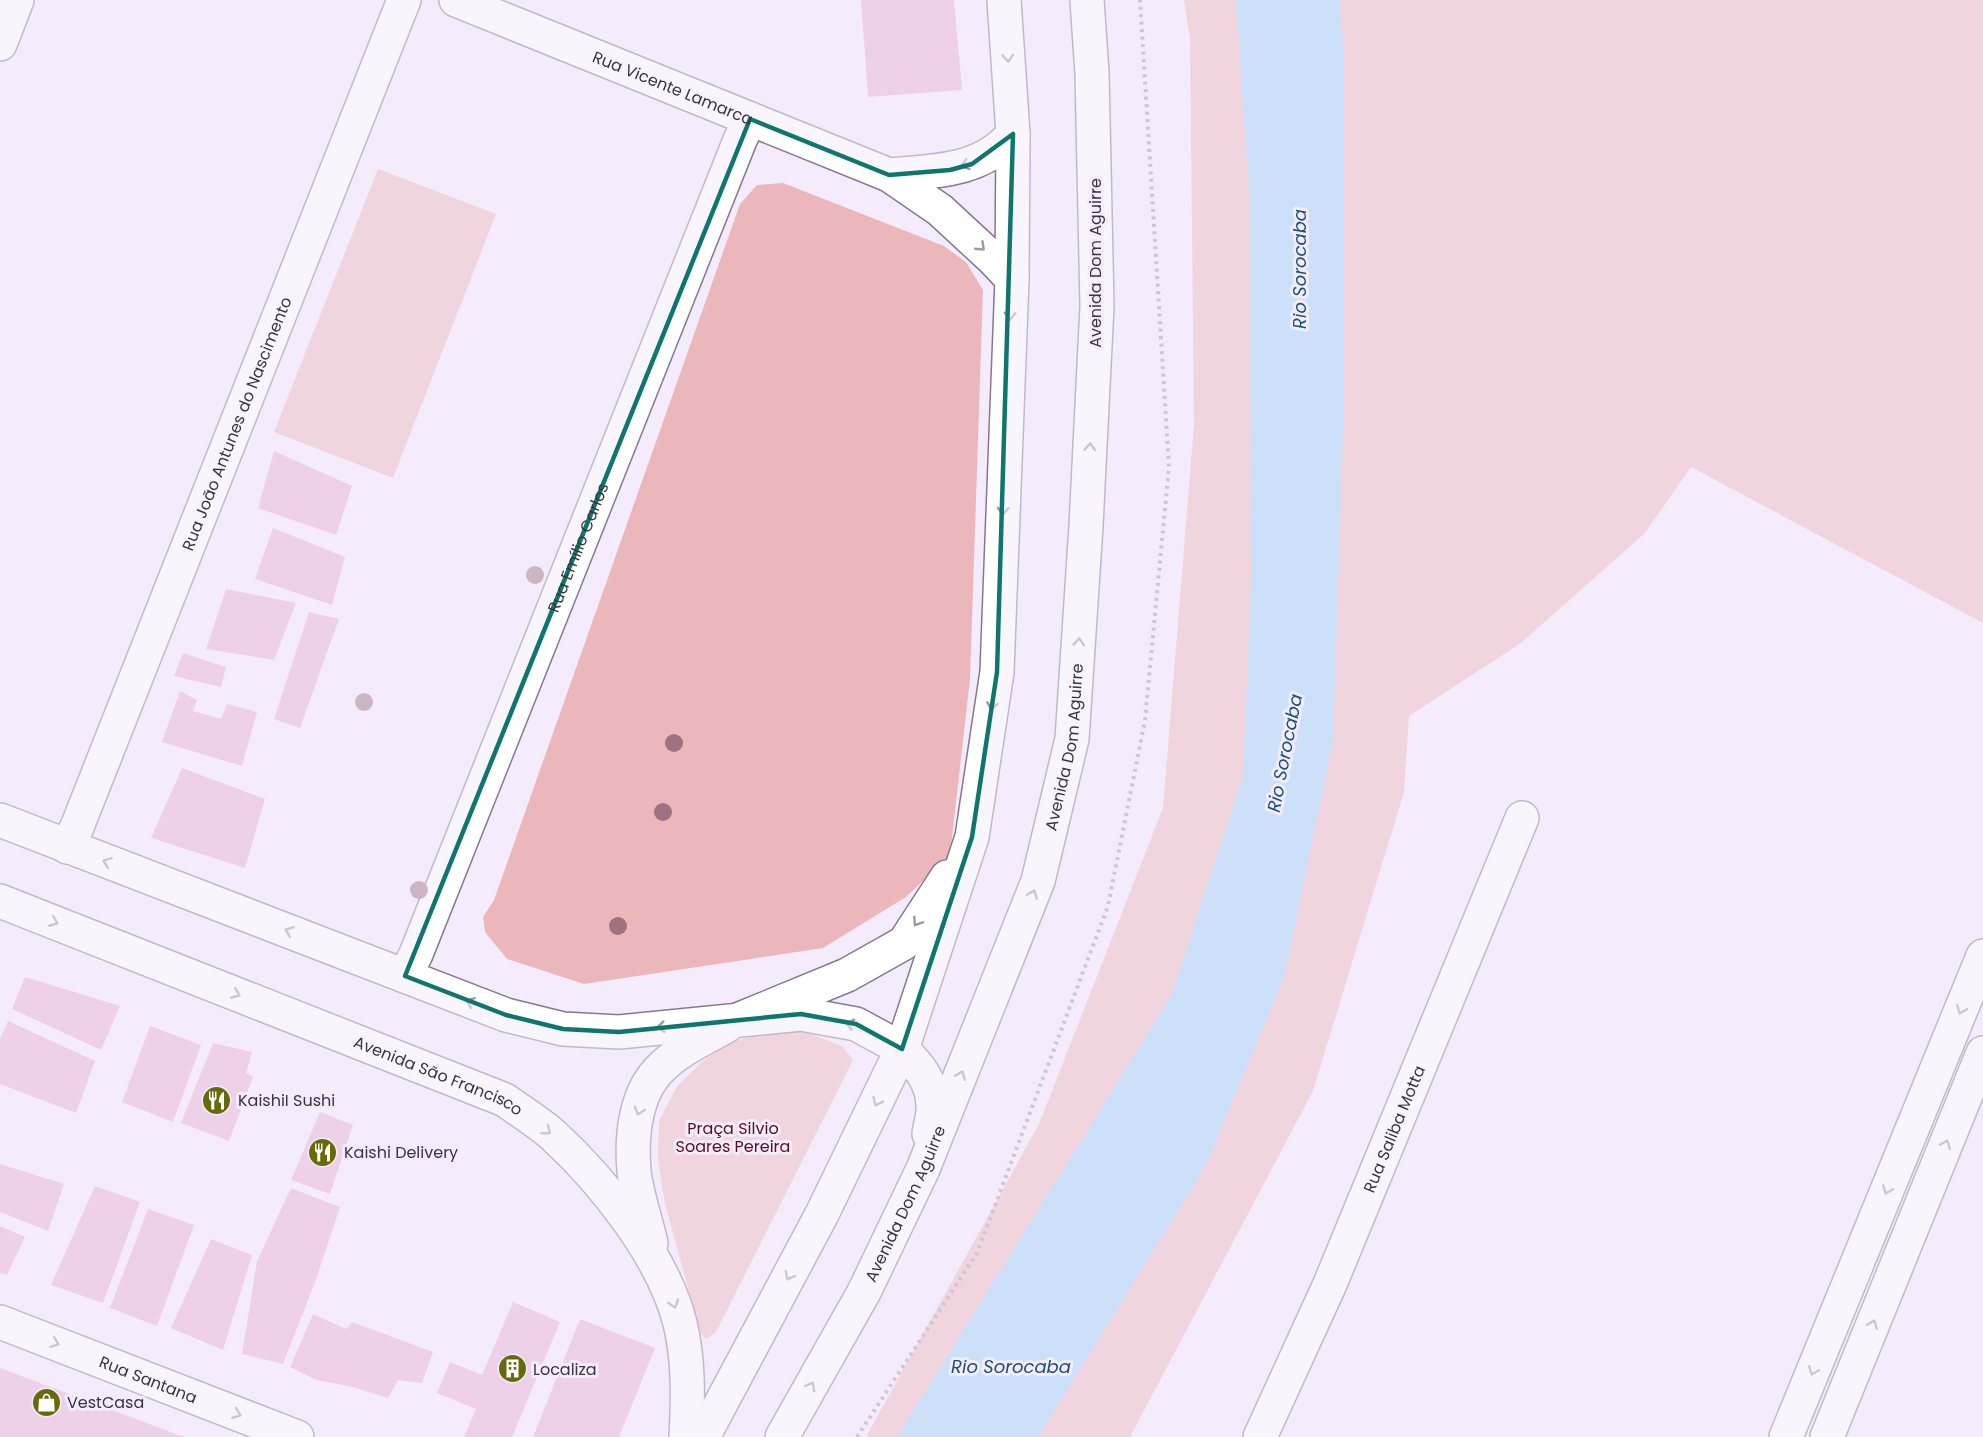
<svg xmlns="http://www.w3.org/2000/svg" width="1983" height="1437" viewBox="0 0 1983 1437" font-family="Poppins,sans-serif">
  <rect width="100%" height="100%" fill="#f4ecfc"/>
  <path fill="#ecb7bb" d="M1184,0H1983V623L1691,467L1644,534L1521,643L1409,716L1404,792L1313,1091L1130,1437H866L1039,1124L1163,808L1194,424L1190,39Z
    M378,169L496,214L393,478L274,432Z
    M783,183L944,246L966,262L983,290L970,679L950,855L906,897L823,948L584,984L507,959L485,932L483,917L494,900L740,204L757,185Z
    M798,1029L842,1046L853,1060L716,1332L706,1339L701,1334L699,1328L665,1204L658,1160L659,1121L677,1086L703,1061L729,1043L761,1033Z"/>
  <path fill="#9dd0f8" d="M1236,0H1339L1343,39V433L1333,741L1285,974L1206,1165L1038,1437H897L1171,996L1243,776L1251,583L1250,207Z"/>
  <path fill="#e6afd1" d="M861,0H954L962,90L868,97Z
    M274,451L352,486L336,535L258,508Z
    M273,528L345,557L332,605L255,579Z
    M226,589L296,603L274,660L206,649Z
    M309,612L339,619L300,728L274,719Z
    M183,653L226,667L221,687L174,676Z
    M180,691L197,700L193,711L221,719L227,704L257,712L242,766L162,742Z
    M182,768L265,799L245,868L151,838Z
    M25,977L120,1006L101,1050L12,1009Z
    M8,1021L95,1061L76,1113L0,1084V1039Z
    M150,1026L201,1045L173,1122L122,1102Z
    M213,1043L252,1052L246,1073L253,1077L229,1141L181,1123Z
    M320,1112L353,1125L330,1194L291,1180Z
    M0,1164L64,1184L48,1231L0,1212Z
    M95,1186L140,1202L103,1303L51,1285Z
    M291,1188L340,1207L314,1285L283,1364L242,1354L257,1261Z
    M148,1209L194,1225L157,1326L110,1308Z
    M0,1226L25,1237L7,1275L0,1273Z
    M211,1239L252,1255L223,1350L171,1328Z
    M513,1302L560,1322L512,1437H464L476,1409L437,1393L450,1362L482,1375Z
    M313,1314L346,1329L352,1322L433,1352L422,1383L398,1380L388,1398L353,1387L316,1380L290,1367Z
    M580,1319L655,1348L619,1437H533Z
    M0,1368L184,1437H0Z"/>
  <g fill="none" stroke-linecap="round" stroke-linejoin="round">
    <defs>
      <g id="minor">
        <path id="s1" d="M456,0L889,175"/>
        <path d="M0,44L17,0"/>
        <path d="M1012,279L993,259L940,210L889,175C934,171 982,172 1013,134"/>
        <path d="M0,820L506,1015L563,1029L619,1032L801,1014L856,1024L902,1049"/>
        <path id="s2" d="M67,847L77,827L404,0"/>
        <path id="s3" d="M0,901L505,1100C520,1111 538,1122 553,1135C603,1181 663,1256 680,1323C689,1360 688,1399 686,1437"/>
        <path id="s4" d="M405,976L416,954L740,140L750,119"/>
        <path d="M651,1243C646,1221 636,1192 634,1171C631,1136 635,1092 662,1067C680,1049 706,1038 728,1025"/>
        <path id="s5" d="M0,1322L297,1437"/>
        <path id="s6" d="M1260,1437L1330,1284L1522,818"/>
      </g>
      <path id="major" d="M1786,1437L1983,956
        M1827,1437L1983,1053"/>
      <g id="highway">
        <path d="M740,1019L847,975L904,943L947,877"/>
        <path d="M902,1049C918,1065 933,1082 933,1106C934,1115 930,1125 929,1134"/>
        <path d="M703,1437L822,1214L902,1049L972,837L997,672L1012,279L1013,134L1004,0"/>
        <path id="s7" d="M782,1437L864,1292L923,1169L1038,881L1072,739L1086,526L1097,306L1092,73L1087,0"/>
      </g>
    </defs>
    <use href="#minor" stroke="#857990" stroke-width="36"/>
    <use href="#major" stroke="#857990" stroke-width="36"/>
    <use href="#highway" stroke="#857990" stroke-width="36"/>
    <path stroke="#9d97a3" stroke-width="4" stroke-dasharray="3 4.5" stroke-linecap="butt" d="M857,1437L977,1253L1108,906L1145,720L1169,467L1140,0"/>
    <use href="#minor" stroke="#fff" stroke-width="33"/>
    <use href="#major" stroke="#fff" stroke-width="33"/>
    <use href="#highway" stroke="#fff" stroke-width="33"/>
  </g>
  <g fill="#9f7282">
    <circle cx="535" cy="575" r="9"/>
    <circle cx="364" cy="702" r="9"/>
    <circle cx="674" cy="743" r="9"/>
    <circle cx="663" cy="812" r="9"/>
    <circle cx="419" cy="890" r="9"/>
    <circle cx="618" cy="926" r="9"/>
  </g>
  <defs><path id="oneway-chevron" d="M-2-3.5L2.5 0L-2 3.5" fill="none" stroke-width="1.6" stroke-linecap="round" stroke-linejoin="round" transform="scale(1.5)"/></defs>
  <g stroke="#9c9a9e">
    <use href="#oneway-chevron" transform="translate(1008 58) rotate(86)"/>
    <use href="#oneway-chevron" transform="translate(965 165) rotate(162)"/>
    <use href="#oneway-chevron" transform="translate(981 247) rotate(44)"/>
    <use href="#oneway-chevron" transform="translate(1010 316) rotate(92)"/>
    <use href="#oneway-chevron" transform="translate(1090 447) rotate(-87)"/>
    <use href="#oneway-chevron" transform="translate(1003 511) rotate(92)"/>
    <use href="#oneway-chevron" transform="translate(1079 642) rotate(-86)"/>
    <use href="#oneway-chevron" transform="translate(992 706) rotate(99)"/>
    <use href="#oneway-chevron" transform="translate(107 862) rotate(-159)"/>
    <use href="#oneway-chevron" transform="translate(1033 894) rotate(-68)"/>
    <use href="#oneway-chevron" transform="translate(54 922) rotate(22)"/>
    <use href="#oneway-chevron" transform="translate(917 922) rotate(123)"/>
    <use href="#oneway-chevron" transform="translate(289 931) rotate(-159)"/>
    <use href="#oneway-chevron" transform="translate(236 994) rotate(22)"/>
    <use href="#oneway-chevron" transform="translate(470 1002) rotate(-160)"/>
    <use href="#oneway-chevron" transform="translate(1961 1010) rotate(112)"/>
    <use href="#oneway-chevron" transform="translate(850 1024) rotate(-165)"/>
    <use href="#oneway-chevron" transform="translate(661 1027) rotate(174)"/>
    <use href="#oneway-chevron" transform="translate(961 1075) rotate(-68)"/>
    <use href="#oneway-chevron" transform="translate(877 1102) rotate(116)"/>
    <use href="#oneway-chevron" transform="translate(639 1111) rotate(107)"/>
    <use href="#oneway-chevron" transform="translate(547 1131) rotate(38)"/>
    <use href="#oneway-chevron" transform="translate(1946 1144) rotate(-68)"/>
    <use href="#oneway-chevron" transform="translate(1887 1190) rotate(112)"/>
    <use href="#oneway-chevron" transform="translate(789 1276) rotate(118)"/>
    <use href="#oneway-chevron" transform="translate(674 1304) rotate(72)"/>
    <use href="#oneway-chevron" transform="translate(1873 1324) rotate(-68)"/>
    <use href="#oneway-chevron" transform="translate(55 1343) rotate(21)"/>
    <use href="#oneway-chevron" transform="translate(1813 1371) rotate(112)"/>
    <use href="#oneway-chevron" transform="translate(811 1386) rotate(-61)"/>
    <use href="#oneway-chevron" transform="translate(237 1414) rotate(21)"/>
  </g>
  <path d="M0 0H1983V1437H0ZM750,119L889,175L950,170L972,164L1013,134L997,672L972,837L902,1049L856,1024L801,1014L619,1032L563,1029L506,1015L405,976Z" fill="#f4ecfc" fill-opacity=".55" fill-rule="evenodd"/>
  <path fill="none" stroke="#0f766e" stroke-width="4.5" stroke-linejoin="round" d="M750,119L889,175L950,170L972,164L1013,134L997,672L972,837L902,1049L856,1024L801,1014L619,1032L563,1029L506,1015L405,976Z"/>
  <defs>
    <symbol id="restaurant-disc" viewBox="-11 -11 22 22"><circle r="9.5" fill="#676a0a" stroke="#f4ecfc"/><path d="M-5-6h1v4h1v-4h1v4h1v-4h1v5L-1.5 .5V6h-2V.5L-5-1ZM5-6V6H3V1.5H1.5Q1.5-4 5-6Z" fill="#fff"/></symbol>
    <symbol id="building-disc" viewBox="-11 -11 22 22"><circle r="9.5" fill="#676a0a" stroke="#f4ecfc"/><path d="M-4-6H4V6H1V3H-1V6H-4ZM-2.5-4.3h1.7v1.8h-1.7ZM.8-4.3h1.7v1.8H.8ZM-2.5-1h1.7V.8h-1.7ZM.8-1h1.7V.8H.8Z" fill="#fff"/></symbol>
    <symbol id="shop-disc" viewBox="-11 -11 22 22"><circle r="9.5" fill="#676a0a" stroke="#f4ecfc"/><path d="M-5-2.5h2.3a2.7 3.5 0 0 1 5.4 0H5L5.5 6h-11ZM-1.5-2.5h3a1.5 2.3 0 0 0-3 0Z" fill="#fff"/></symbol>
  </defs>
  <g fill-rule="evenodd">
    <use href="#restaurant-disc" x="200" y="1084" width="33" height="33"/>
    <use href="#restaurant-disc" x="306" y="1136" width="33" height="33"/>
    <use href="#building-disc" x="496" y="1352" width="33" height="33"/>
    <use href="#shop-disc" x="30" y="1386" width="33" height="33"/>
  </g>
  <g text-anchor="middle" stroke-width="6" stroke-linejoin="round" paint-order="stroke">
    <g font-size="16" fill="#39343d" stroke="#f4ecfc">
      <text dy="6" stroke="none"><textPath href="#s1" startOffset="234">Rua Vicente Lamarca</textPath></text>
      <text transform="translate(1095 263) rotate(-90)" y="6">Avenida Dom Aguirre</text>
      <text dy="6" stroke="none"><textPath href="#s2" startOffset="456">Rua João Antunes do Nascimento</textPath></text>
      <text dy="6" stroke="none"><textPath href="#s4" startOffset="462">Rua Emílio Carlos</textPath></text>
      <text dy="6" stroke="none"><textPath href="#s7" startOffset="750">Avenida Dom Aguirre</textPath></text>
      <text dy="6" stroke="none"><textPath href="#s3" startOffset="472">Avenida São Francisco</textPath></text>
      <text dy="6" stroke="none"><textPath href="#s6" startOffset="336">Rua Saliba Motta</textPath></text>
      <text dy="6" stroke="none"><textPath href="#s7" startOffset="264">Avenida Dom Aguirre</textPath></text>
      <text dy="6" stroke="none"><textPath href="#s5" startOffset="159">Rua Santana</textPath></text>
    </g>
    <g font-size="16" fill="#39343d" stroke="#f4ecfc" text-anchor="start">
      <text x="238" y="1106">KaishiI Sushi</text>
      <text x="344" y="1158">Kaishi Delivery</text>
      <text x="533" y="1375">Localiza</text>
      <text x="67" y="1408">VestCasa</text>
    </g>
    <g font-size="16" fill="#5a0e1f" stroke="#f4ecfc">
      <text x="733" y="1134">Praça Silvio<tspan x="733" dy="18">Soares Pereira</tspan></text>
    </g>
    <g font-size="18" font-style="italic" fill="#195178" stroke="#f4ecfc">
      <text transform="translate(1300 269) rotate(-90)" y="6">Rio Sorocaba</text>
      <text transform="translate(1285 753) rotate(-79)" y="6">Rio Sorocaba</text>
      <text x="1011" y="1373">Rio Sorocaba</text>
    </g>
  </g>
</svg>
